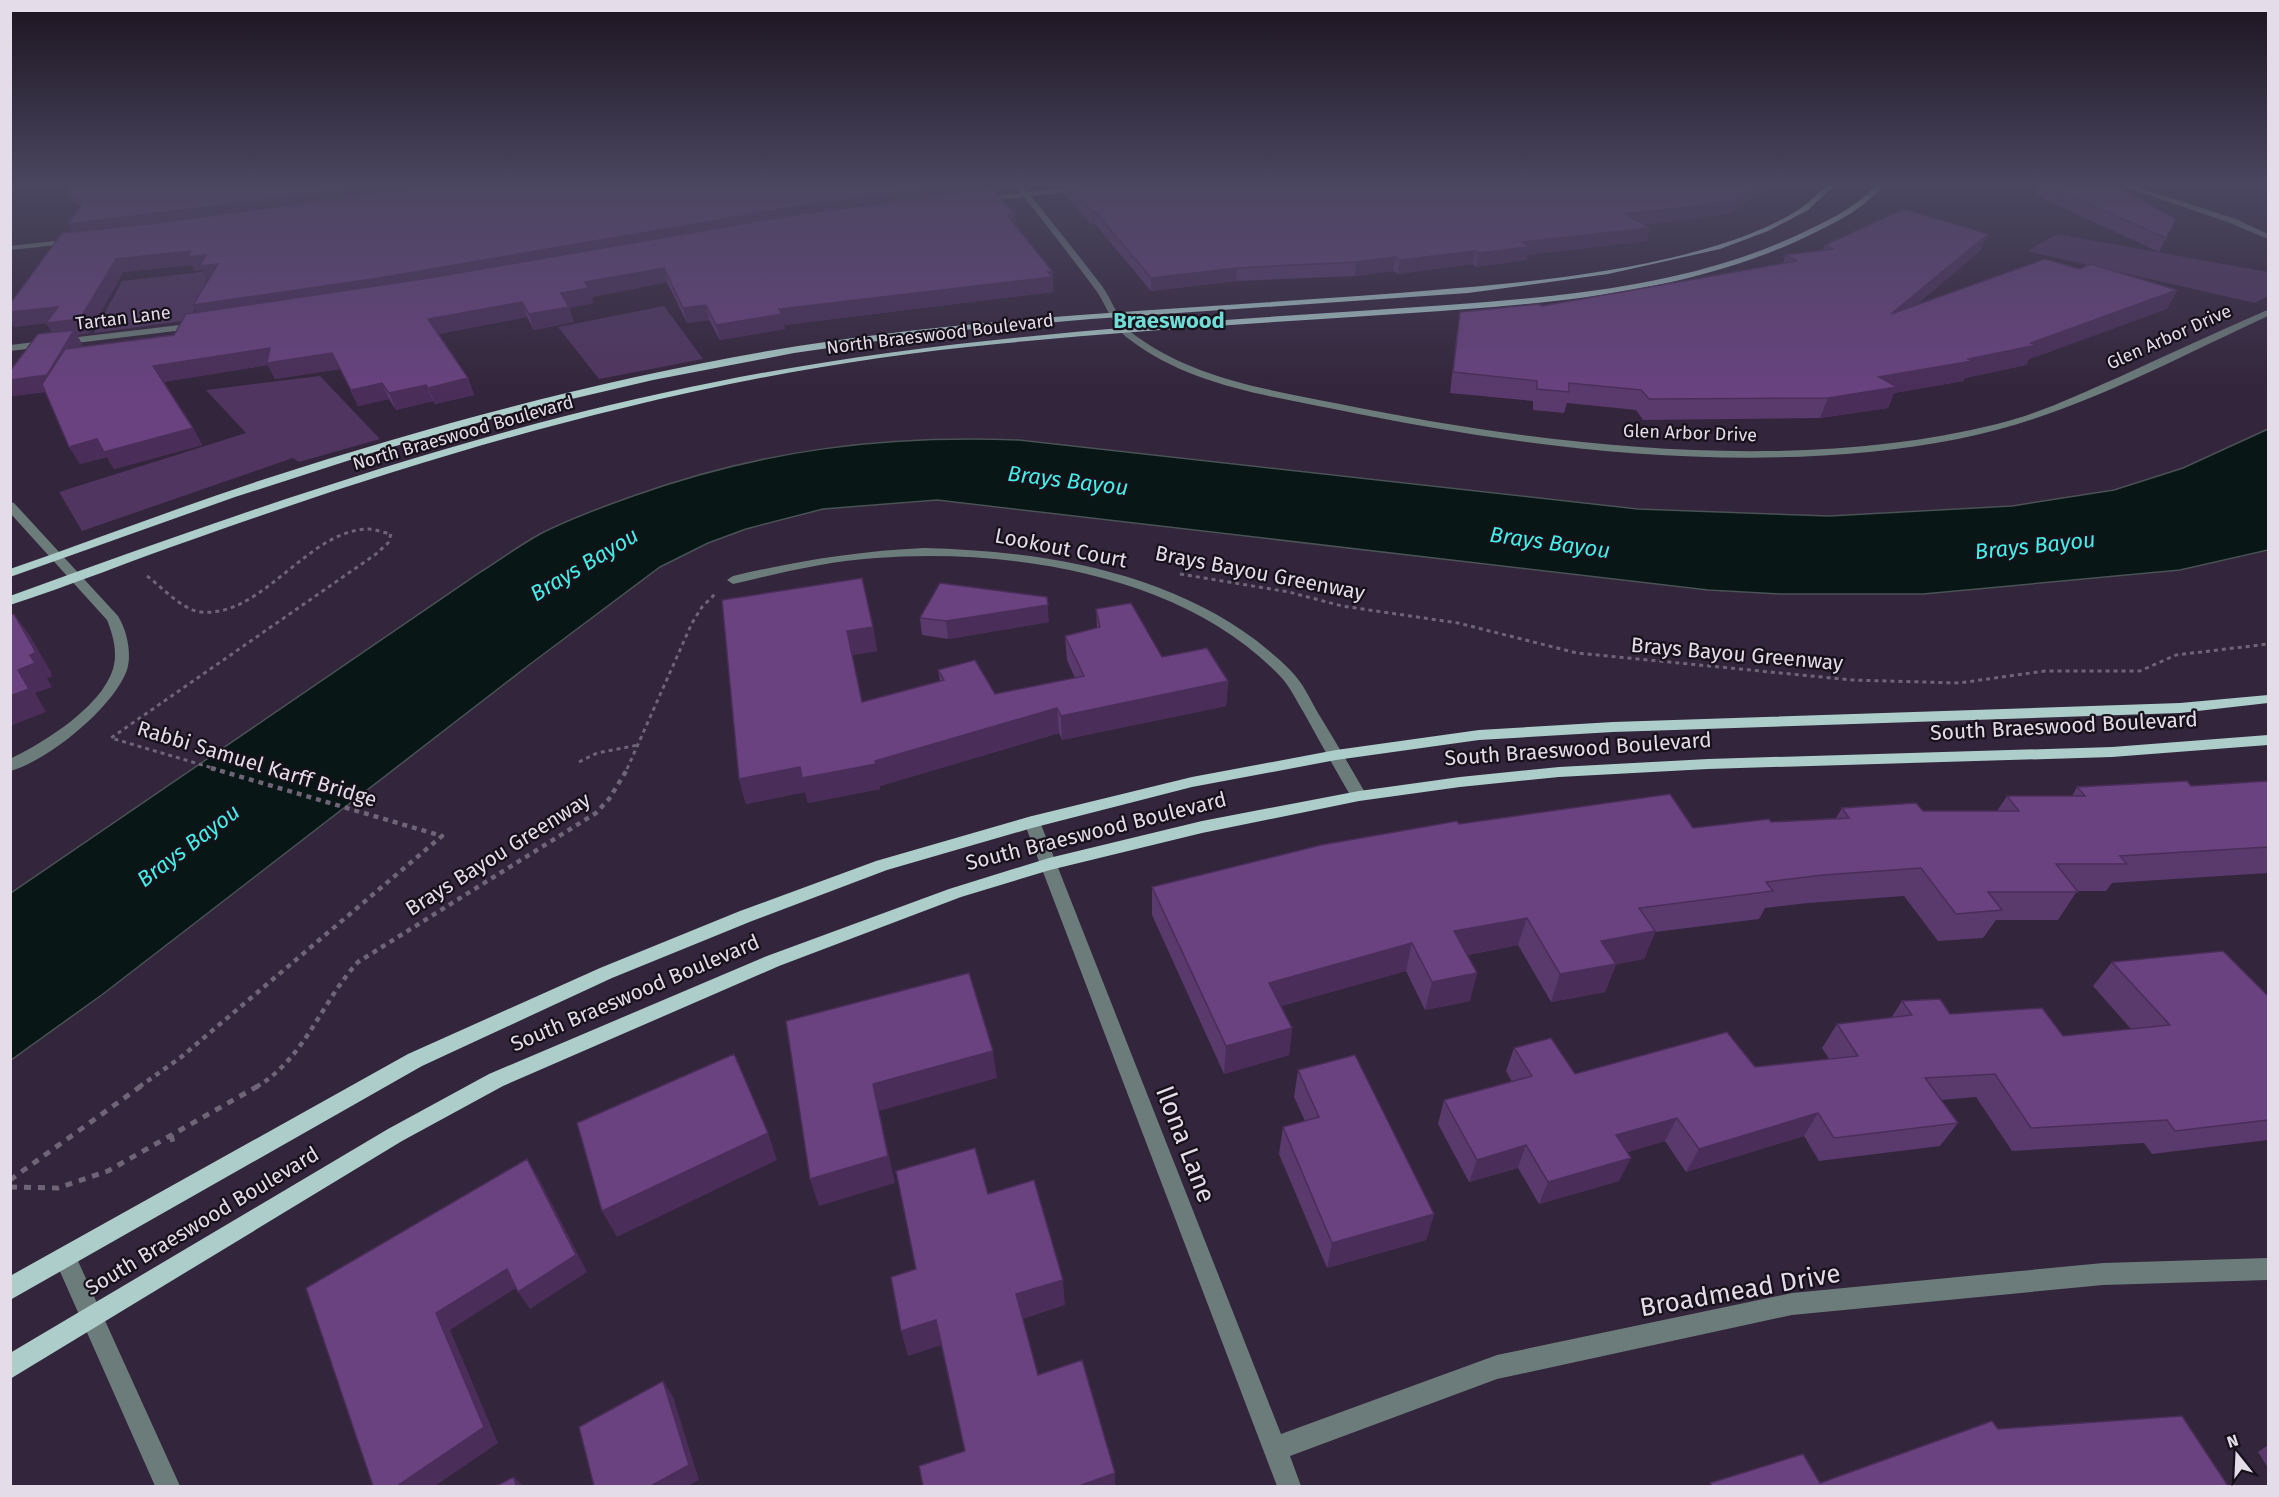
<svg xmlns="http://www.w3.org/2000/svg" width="2279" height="1497" viewBox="0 0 2279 1497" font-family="'Fira Sans',sans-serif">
  <rect width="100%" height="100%" fill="#33253b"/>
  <path fill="#503560" d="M2057,234L2268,272V296L2255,303L2027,251Z
    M210,271L190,320L94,333L122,281Z
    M664,306L703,359L599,379L558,327Z
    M320,376L380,439L299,462L293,458L82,531L59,492L246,433L206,390Z"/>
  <path fill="#081716" stroke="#4a5255" stroke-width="1.5" d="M2268,429V550L2180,570L1923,594H1782L1708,590L937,500L823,509L746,529L708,543L660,567L529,665L103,994L11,1060V893L482,571C501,559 520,545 540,534C569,519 602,507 633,496C762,450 882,435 1019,440L1638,509L1829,516L2012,506L2114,490L2183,468Z"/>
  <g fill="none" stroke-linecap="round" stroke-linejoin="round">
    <path stroke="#706477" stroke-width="3" stroke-dasharray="4 4" stroke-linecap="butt" d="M1180,574L1289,592L1342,606L1458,623L1577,653L1852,680L1959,683L2045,671H2140L2176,655L2268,644
      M147,576C162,587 182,610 201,612C262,618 308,530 368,529C375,529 384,533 391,534L388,543L376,554L111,738L216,769
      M579,762L597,753L638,745
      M627,769L692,623L702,607L716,593"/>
    <path stroke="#706477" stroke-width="4.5" stroke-dasharray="5 5" stroke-linecap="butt" d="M139,1087L180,1058L442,836L211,768
      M256,1087C305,1059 321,1002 358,962L596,813L609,799L628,768"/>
    <path stroke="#706477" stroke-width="5" stroke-dasharray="7 7" stroke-linecap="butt" d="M171,1135L174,1146
      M10,1180L141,1086
      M10,1187L58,1188L108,1171L258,1086"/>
    <path fill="#6c7c7a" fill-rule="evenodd" d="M1014,183H1020L1028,192L1086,186L1083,190L1031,196C1055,226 1079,256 1102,286C1114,303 1119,324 1136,336C1195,379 1270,390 1340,404C1544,446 1793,475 1997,424C2039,414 2077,395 2117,378C2166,355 2215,333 2265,311L2268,310V316C2168,362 2067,418 1958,439C1758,478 1532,450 1334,409C1264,395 1187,384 1129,339C1112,327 1107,305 1095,289C1072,258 1048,227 1024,197L981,201L977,199L1021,193Z
      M2114,183H2124L2236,219L2268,234V239L2230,223Z
      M73,239H76V243L10,250V246Z
      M197,323L202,326L200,328L10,351V345Z
      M10,502L14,503L118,616C127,631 132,653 127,670C114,707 48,761 10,771V759C45,742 105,705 114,665C117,650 113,635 107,620L10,513Z
      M924,548C1039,551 1162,570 1257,641C1269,651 1281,660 1291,671C1303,683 1310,699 1318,713C1335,741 1351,768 1367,796L1359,801L1353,800C1336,771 1320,742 1304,713C1296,700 1290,686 1279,675C1182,574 1010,548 876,558C828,561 780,573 733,584L727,580L733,576C797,561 858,551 924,548Z
      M1032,816L1038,818L1040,822L1281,1434L1497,1355L1792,1293L2103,1263L2268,1258V1280L2103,1285L1792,1315L1497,1379L1290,1456L1301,1486H1277L1024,822L1026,818Z
      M65,1247L73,1250L180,1486H155L54,1258L57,1250Z"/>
    <path fill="#accdca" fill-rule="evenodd" d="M1829,183H1837L1808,210L1768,231L1720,249L1608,274L1468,293L1091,319L940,332L794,353L653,380L516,412L378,451L235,497L10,577V569C97,539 182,506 268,478C441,422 619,375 798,346C1013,312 1230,308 1446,289C1547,281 1717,264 1801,208C1811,201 1820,191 1829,183Z
      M1878,183H1885C1866,207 1841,220 1814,233C1715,282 1602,298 1493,307C1328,320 1162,327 997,344C872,356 745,378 623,408C477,443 335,489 194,539C133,560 72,585 10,605V596C241,512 473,430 715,382C957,333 1202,322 1447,305C1569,296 1695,285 1806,231C1833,218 1858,206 1878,183Z
      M2268,695V703L2180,713L1613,732L1479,740L1336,760L1192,787L1032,828L887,870L752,921L612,978L422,1066L10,1300V1276L408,1054L600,968L740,911L876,861L1032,816L1192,777L1336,750L1479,730L1613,722L2180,703Z
      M2268,735V745L2112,757L1708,769L1559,777L1460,787L1359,801L1202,833L1050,870L961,897L779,966L503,1086L402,1141L10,1379V1353L388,1129L489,1074L767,956L949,889L1049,858L1202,821L1359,791L1460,777L1559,767L1708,759L2112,747Z"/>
  </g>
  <path fill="#5a396d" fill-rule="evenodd" d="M68,183H988H985L986,189L1053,272V292L784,325L785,329L720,340L709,320L687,323L667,282L592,297L593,303L569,308L574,322L534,330L527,317L438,334L468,378L474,395L435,404L433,401L396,410L389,399L358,406L340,369L275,379L268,365L163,382L193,428L202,445L114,469L107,457L80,464L45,392L13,396L52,332L46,323L14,327L10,322V304L73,232L68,224L80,208L71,200L64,188ZM192,265L195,271L202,270L207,279H208L193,305L197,313L174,335L81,347L82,344L77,335L89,333L123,272Z
    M1053,183H1775L1729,214L1644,224L1650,228L1647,241L1527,255L1526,260L1476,267L1473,264L1398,274L1393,271L1355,276L1236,281L1151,291L1095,224L1092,225L1065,195V187H1058Z
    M2040,183L2176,219L2159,252L2035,195Z
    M1988,234L1980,251L1917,304L2079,269L2177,290L2167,309L2029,359L2026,365L1965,378L1963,381L1894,393L1888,408L1820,418L1643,420L1636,410L1567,403L1564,413L1533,410V401L1450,393L1457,331L1460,312L1542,306L1783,264L1785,255L1823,250L1825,245Z
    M1096,609L1162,657L1228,681L1226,706L1062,740L1059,733L880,786V789L808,803L805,792L746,804L739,779L873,627L877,651L852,655L862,702L940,681L938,670L995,694L1075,678L1067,660L1065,636L1097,628Z
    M920,618L1049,622L948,639L922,635Z
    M2268,781V873L2112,883L2106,891H2077L2058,920H1996L1983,938L1938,941L1904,896L1808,903L1765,908L1759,919L1655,932L1644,959L1616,964L1605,992L1551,1002L1518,945L1468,955L1470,1001L1425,1010L1406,971L1281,1006L1292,1028L1289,1055L1224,1074L1152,915V887L1459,824L1693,828L1836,818L1842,808L1923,811H1997L2007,796H2072L2077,787L2191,786Z
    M2112,962L2268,996V1140L2152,1154L2144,1143L2012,1151L1976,1097L1941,1100L1958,1123L1940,1146L1819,1161L1804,1136L1686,1172L1665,1141L1627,1152L1619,1181L1539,1204L1518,1168L1469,1182L1438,1124L1444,1100L1512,1082L1506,1071L1514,1048L1575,1074L1755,1067L1829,1059L1822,1048L1837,1024L1891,1018L1902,1001L1950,1014L2063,1036L2131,1029L2093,986Z
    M1298,1070L1434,1214L1426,1240L1327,1268L1279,1154L1283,1127L1305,1121L1294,1097Z
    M2268,1445V1468L2258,1452Z"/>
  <path fill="#4a2e59" d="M402,183H503L75,237L68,224Z
    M975,183H988H985L986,194L200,319L193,305L799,206Z
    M1057,183H1115H1065V187H1058Z
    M1761,183H1775L1729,214L1622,227L1625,214Z
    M1095,211V224L1092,225V212Z
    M1015,214L1016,228L1007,215Z
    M1650,228L1647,241L1527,255L1526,260L1476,267L1478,253L1522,242Z
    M1988,234L1980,251L1883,333L1891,314Z
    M191,251L206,255L218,264L224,277L207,279L202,270L195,271L192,265L123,272L89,333L77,335L82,344L56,390L13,396L10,392V380L55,337L46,323L14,327L10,322V312L116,259Z
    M1475,251L1473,264L1398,274L1400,260Z
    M1395,257L1393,271L1355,276L1356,262Z
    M664,268L667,282L592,297L593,303L569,308L574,322L534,330L529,314L561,293L585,282Z
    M1237,268L1236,281L1151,291V278Z
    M1053,272V292L1036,294L784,325L785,329L720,340L716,325L779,309Z
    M2177,290L2167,309L2029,359L2026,365L1965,378L1963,381L1894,393L1888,408L1820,418L1828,398L1879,377L2031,343Z
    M522,302L527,317L434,335L428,319Z
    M706,305L709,320L687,323L683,308Z
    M270,348L332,353L340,369L275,379L268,365L162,382L153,366Z
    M468,378L474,395L435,404L428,388Z
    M382,383L389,399L358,406L351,390Z
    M426,385L433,401L396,410L389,393Z
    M193,428L202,445L114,469L107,457L80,464L69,447L97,439Z
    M1047,597L1049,622L948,639L946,621Z
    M14,614L30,636L51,672L52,677L47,678L52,687L35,693L46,712L10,726V696L18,670L30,655Z
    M873,627L877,651L851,655L847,631Z
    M1228,681L1226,706L1062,740L1061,716Z
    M1057,708L1059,733L880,786V789L808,803L805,792L746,804L739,779L800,767L875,761Z
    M1527,918L1518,945L1447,959L1454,931Z
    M1655,931L1644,959L1591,969L1601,941Z
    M1412,943L1406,971L1266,1010L1269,983Z
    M1616,964L1605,992L1551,1002L1560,974Z
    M1477,973L1470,1001L1425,1010L1432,982Z
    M1292,1028L1289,1055L1224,1074L1226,1046Z
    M993,1051L997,1078L879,1111L895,1183L819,1206L810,1179L873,1084Z
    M1818,1113L1804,1136L1686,1172L1699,1149Z
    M1677,1118L1665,1141L1605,1159L1616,1135Z
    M768,1133L777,1160L617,1237L602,1211Z
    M1526,1145L1518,1168L1469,1182L1477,1160Z
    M1631,1158L1619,1181L1539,1204L1548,1182Z
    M527,1159L538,1177L587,1272L530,1309L518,1292Z
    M1434,1214L1426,1240L1327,1268L1332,1243Z
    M507,1269L519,1286L450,1330L498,1443L435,1486H397L436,1313Z
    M1063,1280L1065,1305L1020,1320L1016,1294Z
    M936,1320L942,1345L908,1356L901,1331Z
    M663,1381L673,1397L699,1480L688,1486H651Z
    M1115,1473V1486H1079Z
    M514,1477L523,1486H516Z"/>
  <path fill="#69427f" stroke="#4a2e59" stroke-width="1.5" d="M68,183H402L68,224L83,203L64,188Z
    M449,183H975L799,206L379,278L193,305L218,264L200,266L206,255L188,257L191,251L116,259L80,319L46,323L58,307L10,312V304L62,233L150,224Z
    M1065,183H1761L1733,202L1625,214L1650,228L1522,242L1529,247L1478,253L1475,251L1400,260L1395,257L1356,262L1237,268L1151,278L1095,211L1092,212Z
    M2041,183H2110L2176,219L2166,238Z
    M992,189L1015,214L1007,215L1053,272H1048L1052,277L779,309L782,314L716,325L706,305L683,308L664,268L585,282L589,288L561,293L569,307L529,314L522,302L428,319L468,378L428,388L426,385L389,393L382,383L351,390L332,353L267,363L270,348L153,366L193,428L104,452L97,439L69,447L42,384L65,349L174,335L186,314L429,278L800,214Z
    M1904,209L1988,234L1891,314L2045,259L2079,269L2091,264L2177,290L2031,343L2036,345L1968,359L1972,361L1879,377L1897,387L1828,398L1649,399L1641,390L1569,383V392L1537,389V381L1453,372L1460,312L1539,304L1542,306L1797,261L1785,255L1833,249L1825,245Z
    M74,330L47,375L10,380V371L38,334Z
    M862,578L873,627L847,631L862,702L944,680L938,670L975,660L995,694L1084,676L1065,636L1100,627L1096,609L1131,603L1162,657L1207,648L1228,681L1061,716L1057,708L875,761L876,764L802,778L800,767L739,779L722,600Z
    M940,583L1047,597L1048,605L946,621L920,618Z
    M14,614L34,649L35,653L30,655L35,663L18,670L29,689L10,696V615Z
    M2187,781L2191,786L2268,781V847L2120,856L2127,864H2056L2078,892H1988L2002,910L1956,914L1921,868L1823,875L1766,882L1773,891L1639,908L1655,931L1601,941L1616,964L1560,974L1527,918L1454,931L1477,973L1432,982L1412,943L1269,983L1292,1028L1226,1046L1152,887L1321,845L1457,821L1459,824L1670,794L1693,828L1769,819L1771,822L1849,818L1842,808L1916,803L1923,811H2019L2007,796H2085L2077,787Z
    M2223,951L2268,996V1120L2175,1131L2167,1120L2031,1128L1995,1074L1925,1078L1958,1123L1834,1138L1818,1113L1699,1149L1677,1118L1616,1135L1631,1158L1548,1182L1526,1145L1477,1160L1444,1100L1532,1076L1514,1048L1551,1038L1575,1074L1727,1032L1755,1067L1858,1056L1837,1024L1912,1015L1902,1001L1940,999L1950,1014L2042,1008L2063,1036L2170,1025L2112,962Z
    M969,973L993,1051L873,1084L888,1156L810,1179L786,1021Z
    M734,1054L768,1133L602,1211L577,1123Z
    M1355,1055L1434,1214L1332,1243L1283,1127L1319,1117L1298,1070Z
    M975,1148L988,1194L1034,1180L1063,1280L1016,1294L1038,1375L1082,1360L1115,1473L1079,1486H923L919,1466L965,1451L936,1320L901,1331L891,1277L916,1269L896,1171Z
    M527,1159L576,1255L518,1292L507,1269L436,1313L484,1427L397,1486H373L306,1288Z
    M663,1381L689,1465L651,1486H594L579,1427Z
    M2182,1416L2228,1486H1712L1710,1483L1803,1454L1820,1483L1992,1421L1998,1429Z
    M514,1477L516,1486H496Z"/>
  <linearGradient id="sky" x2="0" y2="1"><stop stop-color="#1c1420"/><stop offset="0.47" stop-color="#4a4660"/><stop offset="1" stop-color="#4a4660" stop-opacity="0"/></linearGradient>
  <rect width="2279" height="392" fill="url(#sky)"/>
  <g text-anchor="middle" stroke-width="4.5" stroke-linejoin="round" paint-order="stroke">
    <g font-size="18" fill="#e4dce9" stroke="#17111b">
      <text transform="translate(123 318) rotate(-7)" y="6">Tartan Lane</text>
      <text transform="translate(940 334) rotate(-7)" y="6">North Braeswood Boulevard</text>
      <text transform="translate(2169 337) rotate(-24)" y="6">Glen Arbor Drive</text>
      <text transform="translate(463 433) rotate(-16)" y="6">North Braeswood Boulevard</text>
      <text transform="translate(1690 433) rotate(2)" y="6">Glen Arbor Drive</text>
    </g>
    <g font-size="21" fill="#e4dce9" stroke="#17111b">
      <text transform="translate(1061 548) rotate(11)" y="7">Lookout Court</text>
      <text transform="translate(1260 573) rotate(11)" y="7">Brays Bayou Greenway</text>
      <text transform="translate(1737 654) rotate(5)" y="7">Brays Bayou Greenway</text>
      <text transform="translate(2064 726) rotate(-3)" y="7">South Braeswood Boulevard</text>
      <text transform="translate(1578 749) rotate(-4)" y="7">South Braeswood Boulevard</text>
      <text transform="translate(257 764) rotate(17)" y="7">Rabbi Samuel Karff Bridge</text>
      <text transform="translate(1096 831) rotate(-14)" y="7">South Braeswood Boulevard</text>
      <text transform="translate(498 854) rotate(-32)" y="7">Brays Bayou Greenway</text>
      <text transform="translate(635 993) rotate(-23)" y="7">South Braeswood Boulevard</text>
      <text transform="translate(202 1221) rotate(-31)" y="7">South Braeswood Boulevard</text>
    </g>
    <g font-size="22" font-weight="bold" fill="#70dcd5" stroke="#17111b">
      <text x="1169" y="328">Braeswood</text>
    </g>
    <g font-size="22" font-style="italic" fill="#43efe7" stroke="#17111b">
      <text transform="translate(1068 480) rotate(7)" y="8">Brays Bayou</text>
      <text transform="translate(1550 542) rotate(8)" y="8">Brays Bayou</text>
      <text transform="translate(2035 545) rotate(-6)" y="8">Brays Bayou</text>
      <text transform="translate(584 564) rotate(-31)" y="8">Brays Bayou</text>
      <text transform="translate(188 845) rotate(-37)" y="8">Brays Bayou</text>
    </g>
    <g font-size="26" fill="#e4dce9" stroke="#17111b">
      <text transform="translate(1186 1144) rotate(69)" y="9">Ilona Lane</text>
      <text transform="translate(1740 1290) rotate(-10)" y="9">Broadmead Drive</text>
    </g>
  </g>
  <rect width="2279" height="1497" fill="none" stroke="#e4dce9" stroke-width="24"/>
  <g transform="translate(2237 1455) rotate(342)" stroke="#17111b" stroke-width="4.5" paint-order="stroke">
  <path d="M0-4.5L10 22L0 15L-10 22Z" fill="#e4dce9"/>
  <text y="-9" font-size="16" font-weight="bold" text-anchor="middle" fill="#e4dce9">N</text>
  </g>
</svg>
